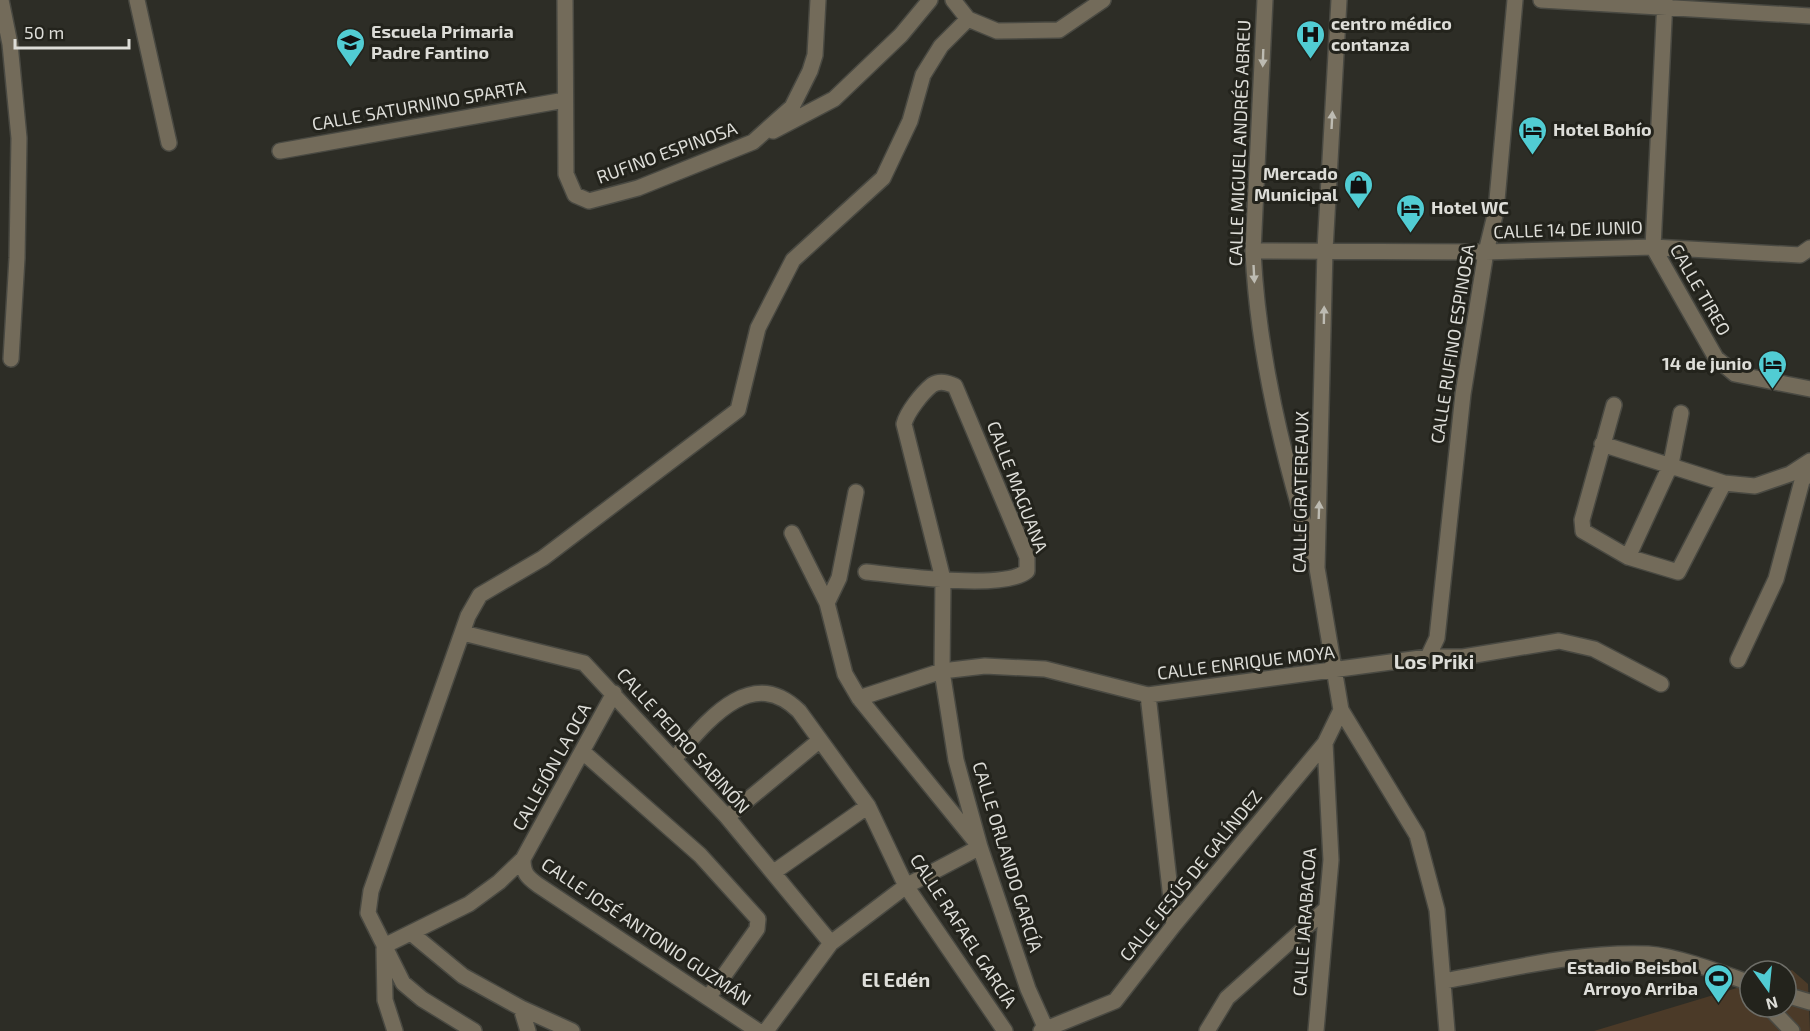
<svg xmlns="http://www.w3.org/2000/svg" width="1810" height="1031" viewBox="0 0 1810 1031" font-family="'Exo 2',sans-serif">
  <rect width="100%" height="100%" fill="#2d2d26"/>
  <path fill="#4b3a28" d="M1792,970L1808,984L1810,1031H1594L1750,984V1007H1786V972Z"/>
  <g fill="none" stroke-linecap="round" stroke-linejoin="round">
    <defs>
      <path id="minor" d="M1,0L10,44L19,138L17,258L11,359
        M137,0L169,143
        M565,0L566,174L575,195L589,201L638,188L753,142L792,107L810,71L815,55L818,0
        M953,0L968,19L997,31L1059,30L1103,0
        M1265,0L1253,251C1258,355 1283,457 1314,557
        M1339,0L1325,250L1317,568L1341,710L1417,835L1437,910L1447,1031
        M1541,0L1810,16
        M1665,0L1653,247L1716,358L1735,374L1810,389
        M773,131L834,99L901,35L930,0
        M280,151L565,100
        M1253,251L1486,252L1653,247L1800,255L1810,248
        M1614,405L1582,520L1583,531L1628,557L1678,572L1724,483
        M1602,444L1724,483L1755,486L1790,474L1810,461
        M1628,557L1671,464L1681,413
        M866,572C899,575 1004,591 1027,571V557L955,386C948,383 940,380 932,385C922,393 907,412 904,424L943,579L942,671L956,760L980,847L1028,989L1046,1029
        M827,603L839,578L856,492
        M463,633L584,663L727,817L831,943
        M1428,657L1437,638L1463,394L1486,252L1496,211L1515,0
        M1738,660L1776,579L1802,481L1810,471
        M1148,695L1174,925
        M859,698L942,671L985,666L1045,669L1148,695L1428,657H1463L1559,641L1594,649L1661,684
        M583,752L700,855L758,919L757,929L708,998
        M674,759C705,724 750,663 799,711L868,806L906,886L1005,1031
        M727,817L820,740
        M523,859C523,873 527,877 538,885L758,1031
        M774,872L868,806
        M411,933L463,976L521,1008L572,1031
        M384,946L469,904L499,882L523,859L614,693
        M384,949L385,1000L395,1031
        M1443,981C1511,969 1580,951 1648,954C1677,956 1722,973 1750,983
        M1786,995L1810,1002
        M1769,1007L1792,1031
        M521,1008L528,1031
        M474,1031L422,999L403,983L368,913L371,891L468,616L480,595L543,558L738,410L758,328L793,260L883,178L910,121L923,75L941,46L968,19
        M766,1031L831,943L906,886L980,847L859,698L845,674L827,603L792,533
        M1041,1031L1115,1001L1174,925L1325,743L1341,710
        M1207,1031L1227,998L1326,909
        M1316,1031L1331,860L1325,743"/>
    </defs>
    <use href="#minor" stroke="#494942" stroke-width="18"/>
    <use href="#minor" stroke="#736b5a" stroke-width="15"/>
  </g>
  <defs><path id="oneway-solid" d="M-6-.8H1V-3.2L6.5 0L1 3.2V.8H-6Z" transform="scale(1.5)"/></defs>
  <g fill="#bdbbb2">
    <use href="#oneway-solid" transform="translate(1263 58) rotate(92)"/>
    <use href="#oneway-solid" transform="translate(1332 120) rotate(-87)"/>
    <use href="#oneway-solid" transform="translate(1254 274) rotate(87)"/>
    <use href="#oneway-solid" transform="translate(1324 315) rotate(-89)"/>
    <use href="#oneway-solid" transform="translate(1319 510) rotate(-88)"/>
  </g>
  <defs>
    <symbol id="hospital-pin" viewBox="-11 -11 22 30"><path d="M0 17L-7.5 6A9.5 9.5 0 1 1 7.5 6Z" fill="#51ccd3" stroke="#23231c"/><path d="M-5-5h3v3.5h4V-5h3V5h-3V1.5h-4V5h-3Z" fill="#111"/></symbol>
    <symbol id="school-pin" viewBox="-11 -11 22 30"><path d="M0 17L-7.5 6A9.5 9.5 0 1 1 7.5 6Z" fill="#51ccd3" stroke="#23231c"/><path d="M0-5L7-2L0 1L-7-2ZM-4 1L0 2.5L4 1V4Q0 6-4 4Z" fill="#111"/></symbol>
    <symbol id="hotel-pin" viewBox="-11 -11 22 30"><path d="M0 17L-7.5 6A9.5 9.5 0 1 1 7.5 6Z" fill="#51ccd3" stroke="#23231c"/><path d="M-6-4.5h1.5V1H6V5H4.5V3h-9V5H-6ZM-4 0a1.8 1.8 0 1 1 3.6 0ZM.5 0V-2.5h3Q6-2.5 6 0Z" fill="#111"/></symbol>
    <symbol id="shop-pin" viewBox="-11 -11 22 30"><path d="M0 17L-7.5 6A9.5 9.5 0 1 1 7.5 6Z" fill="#51ccd3" stroke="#23231c"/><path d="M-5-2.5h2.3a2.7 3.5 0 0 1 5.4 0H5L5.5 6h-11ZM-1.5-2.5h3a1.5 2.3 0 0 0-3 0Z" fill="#111"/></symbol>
    <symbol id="stadium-pin" viewBox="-11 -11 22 30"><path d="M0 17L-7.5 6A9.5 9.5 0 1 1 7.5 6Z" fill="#51ccd3" stroke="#23231c"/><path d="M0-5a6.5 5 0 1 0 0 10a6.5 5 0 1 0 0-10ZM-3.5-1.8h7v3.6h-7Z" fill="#111"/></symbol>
  </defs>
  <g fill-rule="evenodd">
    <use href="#hospital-pin" x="1294" y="18" width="33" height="45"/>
    <use href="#school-pin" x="334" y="26" width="33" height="45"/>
    <use href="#hotel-pin" x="1516" y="114" width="33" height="45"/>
    <use href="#shop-pin" x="1342" y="168" width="33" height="45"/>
    <use href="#hotel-pin" x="1394" y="192" width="33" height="45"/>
    <use href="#hotel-pin" x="1756" y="348" width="33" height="45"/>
    <use href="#stadium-pin" x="1702" y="962" width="33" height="45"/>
  </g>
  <g text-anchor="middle" stroke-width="6" stroke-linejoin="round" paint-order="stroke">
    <g font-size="18" font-weight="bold" fill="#ddddd8" stroke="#23231c" text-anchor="start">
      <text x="1331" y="30">centro médico<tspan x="1331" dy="21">contanza</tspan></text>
      <text x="371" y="38">Escuela Primaria<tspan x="371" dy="21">Padre Fantino</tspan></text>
      <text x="1553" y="136">Hotel Bohío</text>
      <text x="1338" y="180" text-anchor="end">Mercado<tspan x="1338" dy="21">Municipal</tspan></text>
      <text x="1431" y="214">Hotel WC</text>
      <text x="1752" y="370" text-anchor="end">14 de junio</text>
      <text x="1698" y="974" text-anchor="end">Estadio Beisbol<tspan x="1698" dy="21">Arroyo Arriba</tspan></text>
    </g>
    <g font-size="18" fill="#ddddd8" stroke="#23231c">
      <text transform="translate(419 106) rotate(-10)" y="6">CALLE SATURNINO SPARTA</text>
      <text transform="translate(1240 143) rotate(-88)" y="6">CALLE MIGUEL ANDRÉS ABREU</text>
      <text transform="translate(667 153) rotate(-20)" y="6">RUFINO ESPINOSA</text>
      <text transform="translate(1568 230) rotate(-2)" y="6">CALLE 14 DE JUNIO</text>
      <text transform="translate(1700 290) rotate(60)" y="6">CALLE TIREO</text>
      <text transform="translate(1453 344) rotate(-81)" y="6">CALLE RUFINO ESPINOSA</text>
      <text transform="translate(1017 487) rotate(69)" y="6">CALLE MAGUANA</text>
      <text transform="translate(1301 492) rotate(-89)" y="6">CALLE GRATEREAUX</text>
      <text transform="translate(1246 663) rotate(-7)" y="6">CALLE ENRIQUE MOYA</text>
      <text transform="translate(683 741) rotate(48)" y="6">CALLE PEDRO SABINÓN</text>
      <text transform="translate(552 767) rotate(-61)" y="6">CALLEJÓN LA OCA</text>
      <text transform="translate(1007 857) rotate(73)" y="6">CALLE ORLANDO GARCÍA</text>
      <text transform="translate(1191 876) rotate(-51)" y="6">CALLE JESÚS DE GALÍNDEZ</text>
      <text transform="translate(1305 922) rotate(-86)" y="6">CALLE JARABACOA</text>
      <text transform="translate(963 931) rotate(57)" y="6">CALLE RAFAEL GARCÍA</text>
      <text transform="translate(646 932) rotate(34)" y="6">CALLE JOSÉ ANTONIO GUZMÁN</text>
    </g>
    <g font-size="20" font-weight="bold" fill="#ddddd8" stroke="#23231c">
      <text x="1434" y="669">Los Priki</text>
      <text x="896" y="987">El Edén</text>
    </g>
  </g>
  <g transform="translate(1768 989) rotate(165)"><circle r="28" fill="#23231c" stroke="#6d6d67" stroke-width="1.5"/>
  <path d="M0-4.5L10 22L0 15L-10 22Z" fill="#51ccd3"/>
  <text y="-9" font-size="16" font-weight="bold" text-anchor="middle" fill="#ddddd8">N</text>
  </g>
  <path d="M15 39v9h114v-9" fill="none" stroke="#ddddd8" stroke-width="3"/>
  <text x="24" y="39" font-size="18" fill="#ddddd8" stroke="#23231c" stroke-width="4.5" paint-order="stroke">50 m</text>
</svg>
